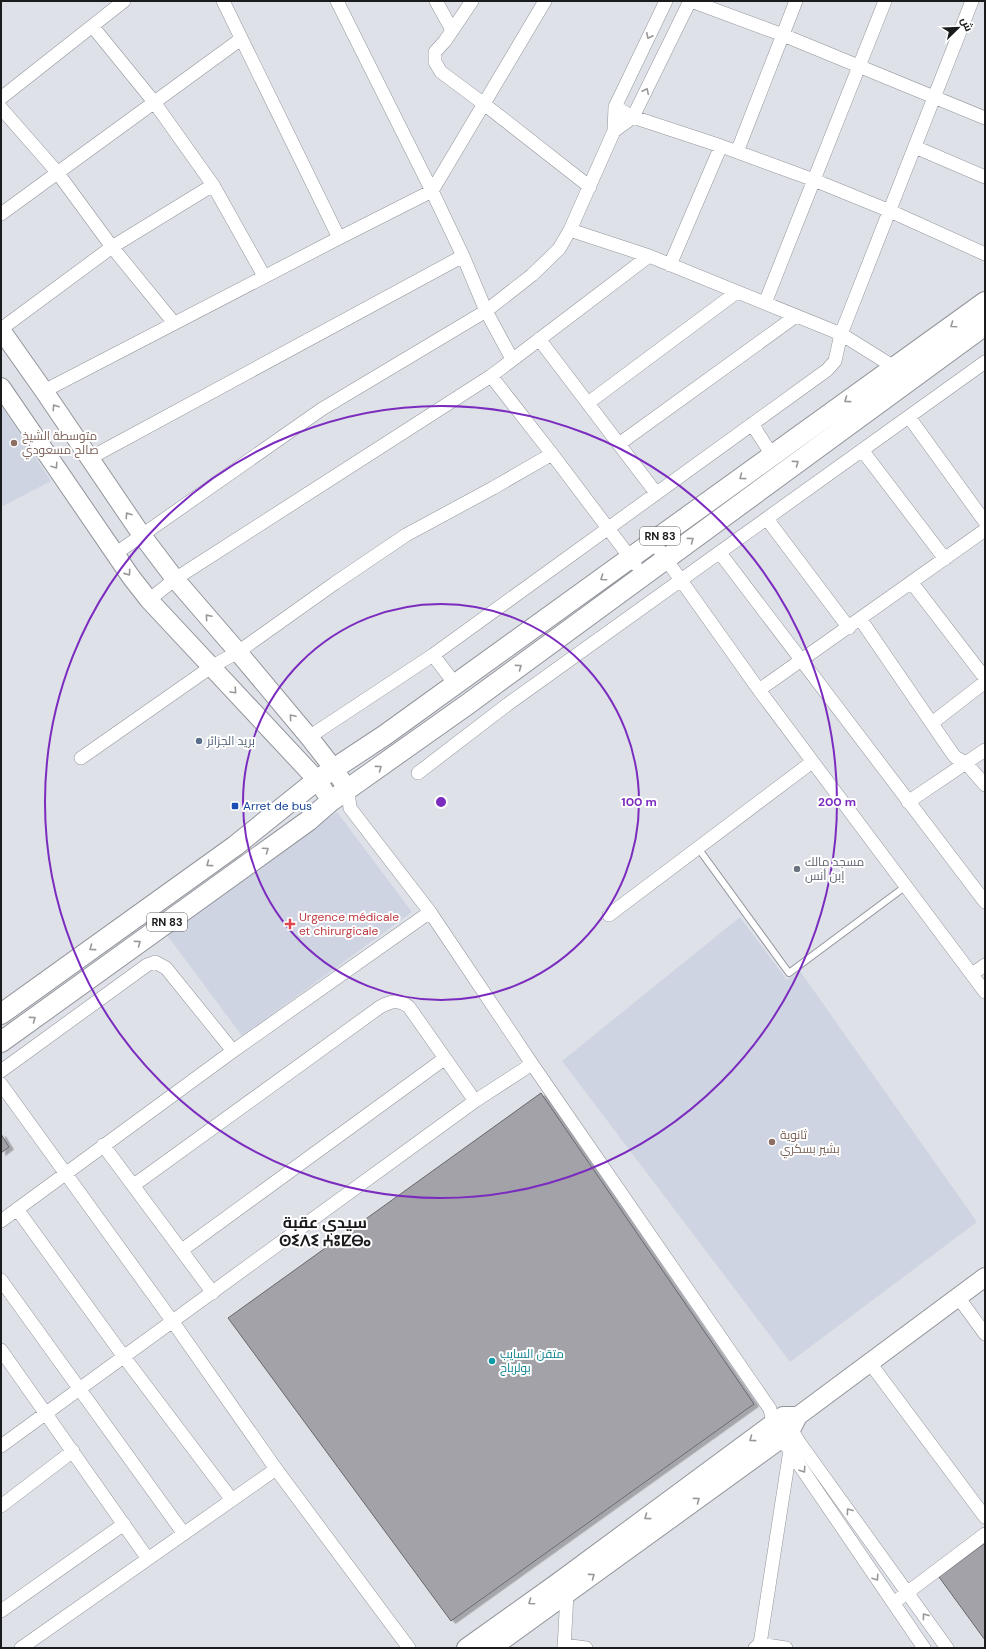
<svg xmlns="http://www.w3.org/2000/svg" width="986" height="1649" viewBox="0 0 986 1649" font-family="'DM Sans',Cairo,'Noto Sans Tifinagh',sans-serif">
  <defs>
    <filter id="shadow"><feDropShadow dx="4.5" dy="2.5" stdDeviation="0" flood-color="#0004"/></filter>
  </defs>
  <rect width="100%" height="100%" fill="#dee1e8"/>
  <path fill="#cfd4e2" d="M1,405L51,481L1,507Z
    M337,812L412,912L242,1036L167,935Z
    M740,917L787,980L800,971L977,1222L790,1362L562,1061Z"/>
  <path fill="#a3a2a9" stroke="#68676e" filter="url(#shadow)" d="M541,1093L754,1404L451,1621L228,1318Z
    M1,1134L9,1147L1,1153Z
    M985,1543V1640L939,1577Z"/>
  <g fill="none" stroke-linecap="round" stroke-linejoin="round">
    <defs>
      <path id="lane" d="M698,848L789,973L906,886"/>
      <path id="street" d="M223,1L339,238
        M337,1L432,191L463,256L486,311L512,359
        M436,1L452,30
        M472,1L445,41L435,52V62L441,72L484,104L590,187
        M691,1L783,35L985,118
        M93,27L154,102L213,185L264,276
        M1,98L124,1
        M615,107L633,117L721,146L814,180L890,211L985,254
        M1,108L57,172L112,247L174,323
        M614,131L633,117L690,1
        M915,147L985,177
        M737,152L796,1
        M1,214L241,39
        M570,230L649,256L841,334L894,367
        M670,265L721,146
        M765,303L885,1
        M1,329L112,247L213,185
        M539,339L656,493
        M491,376L552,454L635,564
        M44,391L339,238L432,191L545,1
        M588,403L737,292
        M909,417L985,522
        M752,424L772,455
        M619,444L796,316
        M862,450L945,559
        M90,458L463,256
        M767,519L849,628
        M653,541L759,690L985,992
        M720,553L985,902
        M115,554L322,409L486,311L532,275L559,249L570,230L614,131L615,107L666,1
        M912,583L985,678
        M149,600L175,579L491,376L649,256
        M861,620L950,750L955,757L966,763L985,785
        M433,655L455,684
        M759,690L985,530
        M932,723L985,682
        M309,737L433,655L827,370L835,361L841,334L972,1
        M81,758L211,667L238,652L335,583L406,535L493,488L552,454
        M418,773L508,704L985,362
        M348,790L350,808L430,912L532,1064L770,1409L773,1423L781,1438L924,1648
        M908,802L985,750
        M609,915L812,762
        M972,974L985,965
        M1,1071L147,965L155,962L166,968L233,1051
        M1,1084L173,1322L276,1469L409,1648
        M103,1145L213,1293
        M134,1185L380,1007C391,1001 399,999 409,1007L475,1101
        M17,1209L124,1357L232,1500
        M1,1221L233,1051L430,912
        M182,1250L444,1059
        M1,1280L184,1534
        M958,1297L985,1334
        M1,1350L148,1559
        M870,1363L985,1517
        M787,1423L799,1442L947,1648
        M1,1446L475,1101L532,1064
        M1,1506L73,1451
        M563,1589L567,1594L564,1648
        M900,1598L985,1534
        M1,1611L124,1524
        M760,1644L786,1648
        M564,1645L586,1648
        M21,1648L276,1469
        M755,1648L760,1644L790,1450"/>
      <path id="secondary" d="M1,330L44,391L141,534L175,579L238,652L309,737L334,769L348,790
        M1,387L131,577L149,600L317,780L331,801
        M466,1648L557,1583L783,1416H798
        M492,1648L774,1444L791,1430L798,1416L985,1277"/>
      <path id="primary" d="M1,1014L235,846L317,780L385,735L985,302
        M1,1042L308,821L331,801L468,704L985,325"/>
    </defs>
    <use href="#lane" stroke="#92959b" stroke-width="8"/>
    <use href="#street" stroke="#92959b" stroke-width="14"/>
    <use href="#secondary" stroke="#92959b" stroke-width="20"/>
    <use href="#primary" stroke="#92959b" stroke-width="22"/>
    <use href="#lane" stroke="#fff" stroke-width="6"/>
    <use href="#street" stroke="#fff" stroke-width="13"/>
    <use href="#secondary" stroke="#fff" stroke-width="18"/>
    <use href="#primary" stroke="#fff" stroke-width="20"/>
  </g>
  <defs><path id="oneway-chevron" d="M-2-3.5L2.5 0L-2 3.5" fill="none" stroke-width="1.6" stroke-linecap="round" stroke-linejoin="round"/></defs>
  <g stroke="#989899">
    <use href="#oneway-chevron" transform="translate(649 36) rotate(116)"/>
    <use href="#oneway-chevron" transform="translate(646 91) rotate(-64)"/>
    <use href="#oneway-chevron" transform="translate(953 325) rotate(145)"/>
    <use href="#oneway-chevron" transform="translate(847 400) rotate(144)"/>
    <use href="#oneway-chevron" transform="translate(55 407) rotate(-124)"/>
    <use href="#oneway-chevron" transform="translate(796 463) rotate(-36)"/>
    <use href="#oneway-chevron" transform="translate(55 466) rotate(56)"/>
    <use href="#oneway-chevron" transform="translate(742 477) rotate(144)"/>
    <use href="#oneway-chevron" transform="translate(128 515) rotate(-124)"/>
    <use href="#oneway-chevron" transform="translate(691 540) rotate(-37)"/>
    <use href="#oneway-chevron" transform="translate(128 573) rotate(55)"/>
    <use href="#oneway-chevron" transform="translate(603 578) rotate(145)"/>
    <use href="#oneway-chevron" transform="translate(208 617) rotate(-131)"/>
    <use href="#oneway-chevron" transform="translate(519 667) rotate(-36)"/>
    <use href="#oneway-chevron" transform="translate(234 691) rotate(47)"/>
    <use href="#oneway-chevron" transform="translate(292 717) rotate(-130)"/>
    <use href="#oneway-chevron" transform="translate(379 768) rotate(-36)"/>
    <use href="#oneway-chevron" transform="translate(266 850) rotate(-35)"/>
    <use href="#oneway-chevron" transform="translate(209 864) rotate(144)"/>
    <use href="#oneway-chevron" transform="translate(138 943) rotate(-36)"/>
    <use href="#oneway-chevron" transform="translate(92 948) rotate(144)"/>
    <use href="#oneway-chevron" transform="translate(33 1019) rotate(-36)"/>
    <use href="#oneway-chevron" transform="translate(752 1439) rotate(144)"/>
    <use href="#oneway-chevron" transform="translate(803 1470) rotate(56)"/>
    <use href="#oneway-chevron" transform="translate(697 1500) rotate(-36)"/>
    <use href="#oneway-chevron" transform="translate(849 1511) rotate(-126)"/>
    <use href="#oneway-chevron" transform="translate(647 1517) rotate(144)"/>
    <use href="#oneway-chevron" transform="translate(592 1576) rotate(-36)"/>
    <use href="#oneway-chevron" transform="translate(876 1578) rotate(56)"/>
    <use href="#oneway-chevron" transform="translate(531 1602) rotate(145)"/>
    <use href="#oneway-chevron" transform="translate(925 1616) rotate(-126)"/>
  </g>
  <g fill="none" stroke="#7b2cbf" stroke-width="2">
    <circle cx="441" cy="802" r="198"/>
    <circle cx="441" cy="802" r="396"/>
  </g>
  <g fill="#8d6e63" stroke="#fff" stroke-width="1.5">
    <circle cx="14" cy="443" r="4"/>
    <circle cx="772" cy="1142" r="4"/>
  </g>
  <circle fill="#5c6f8a" stroke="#fff" stroke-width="1.5" cx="199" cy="741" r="4"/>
  <rect fill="#1a4fb4" stroke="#fff" stroke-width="1.5" x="231" y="802" width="8" height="8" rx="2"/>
  <circle fill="#6b7280" stroke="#fff" stroke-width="1.5" cx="797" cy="869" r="4"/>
  <path fill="#e0444e" stroke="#fff" stroke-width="1.5" d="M288 918h4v4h4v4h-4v4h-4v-4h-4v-4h4z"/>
  <circle fill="#0f9aa8" stroke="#fff" stroke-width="1.5" cx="492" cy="1361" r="4"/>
  <g text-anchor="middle" stroke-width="4" stroke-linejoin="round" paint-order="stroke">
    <g fill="#fff" stroke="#5f5f61" stroke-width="1">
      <rect x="640" y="527" width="40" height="18" rx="3"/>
      <rect x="147" y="913" width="40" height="18" rx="3"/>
    </g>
    <g font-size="11" font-weight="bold" fill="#1a1b1d">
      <text x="660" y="540">RN 83</text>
      <text x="167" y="926">RN 83</text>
    </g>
    <g font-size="12" fill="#785e54" stroke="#fff" text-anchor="start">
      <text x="22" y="440">متوسطة الشيخ<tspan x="22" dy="14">صالح مسعودي</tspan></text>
      <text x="780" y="1139">ثانوية<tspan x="780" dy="14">بشير بسكري</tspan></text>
    </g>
    <g font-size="12" fill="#4e5e75" stroke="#fff" text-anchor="start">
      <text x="207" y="745">بريد الجزائر</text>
    </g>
    <g font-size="12" fill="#164399" stroke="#fff" text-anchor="start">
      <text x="243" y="810">Arret de bus</text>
    </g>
    <g font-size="12" fill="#5b616d" stroke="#fff" text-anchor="start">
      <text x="805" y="866">مسجد مالك<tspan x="805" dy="14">إبن أنس</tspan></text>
    </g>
    <g font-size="12" fill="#be3a42" stroke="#fff" text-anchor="start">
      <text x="299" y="921">Urgence médicale<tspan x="299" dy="14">et chirurgicale</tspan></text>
    </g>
    <g font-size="12" fill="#0d838f" stroke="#fff" text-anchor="start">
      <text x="500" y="1358">متقن السايب<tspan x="500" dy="14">بولرباح</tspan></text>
    </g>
    <g font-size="16" font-weight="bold" fill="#1a1b1d" stroke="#fff">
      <text x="325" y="1228">سيدي عقبة<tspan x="325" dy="18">ⵙⵉⴷⵉ ⵄⵓⵇⴱⴰ</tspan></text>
    </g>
  </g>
  <circle cx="441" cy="802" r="6" fill="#7b2cbf" stroke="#fff" stroke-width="2"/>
  <g font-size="12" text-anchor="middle" font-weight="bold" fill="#7b2cbf" stroke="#fff" stroke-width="4" stroke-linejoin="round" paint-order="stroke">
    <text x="639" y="806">100 m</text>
    <text x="837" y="806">200 m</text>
  </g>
  <rect width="986" height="1649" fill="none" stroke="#1a1b1d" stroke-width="4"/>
  <g transform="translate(958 28) rotate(67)" stroke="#ffffff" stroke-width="3" paint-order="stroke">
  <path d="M0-3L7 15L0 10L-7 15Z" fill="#1a1b1d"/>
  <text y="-6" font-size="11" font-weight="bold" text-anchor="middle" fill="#1a1b1d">ش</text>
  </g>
</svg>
